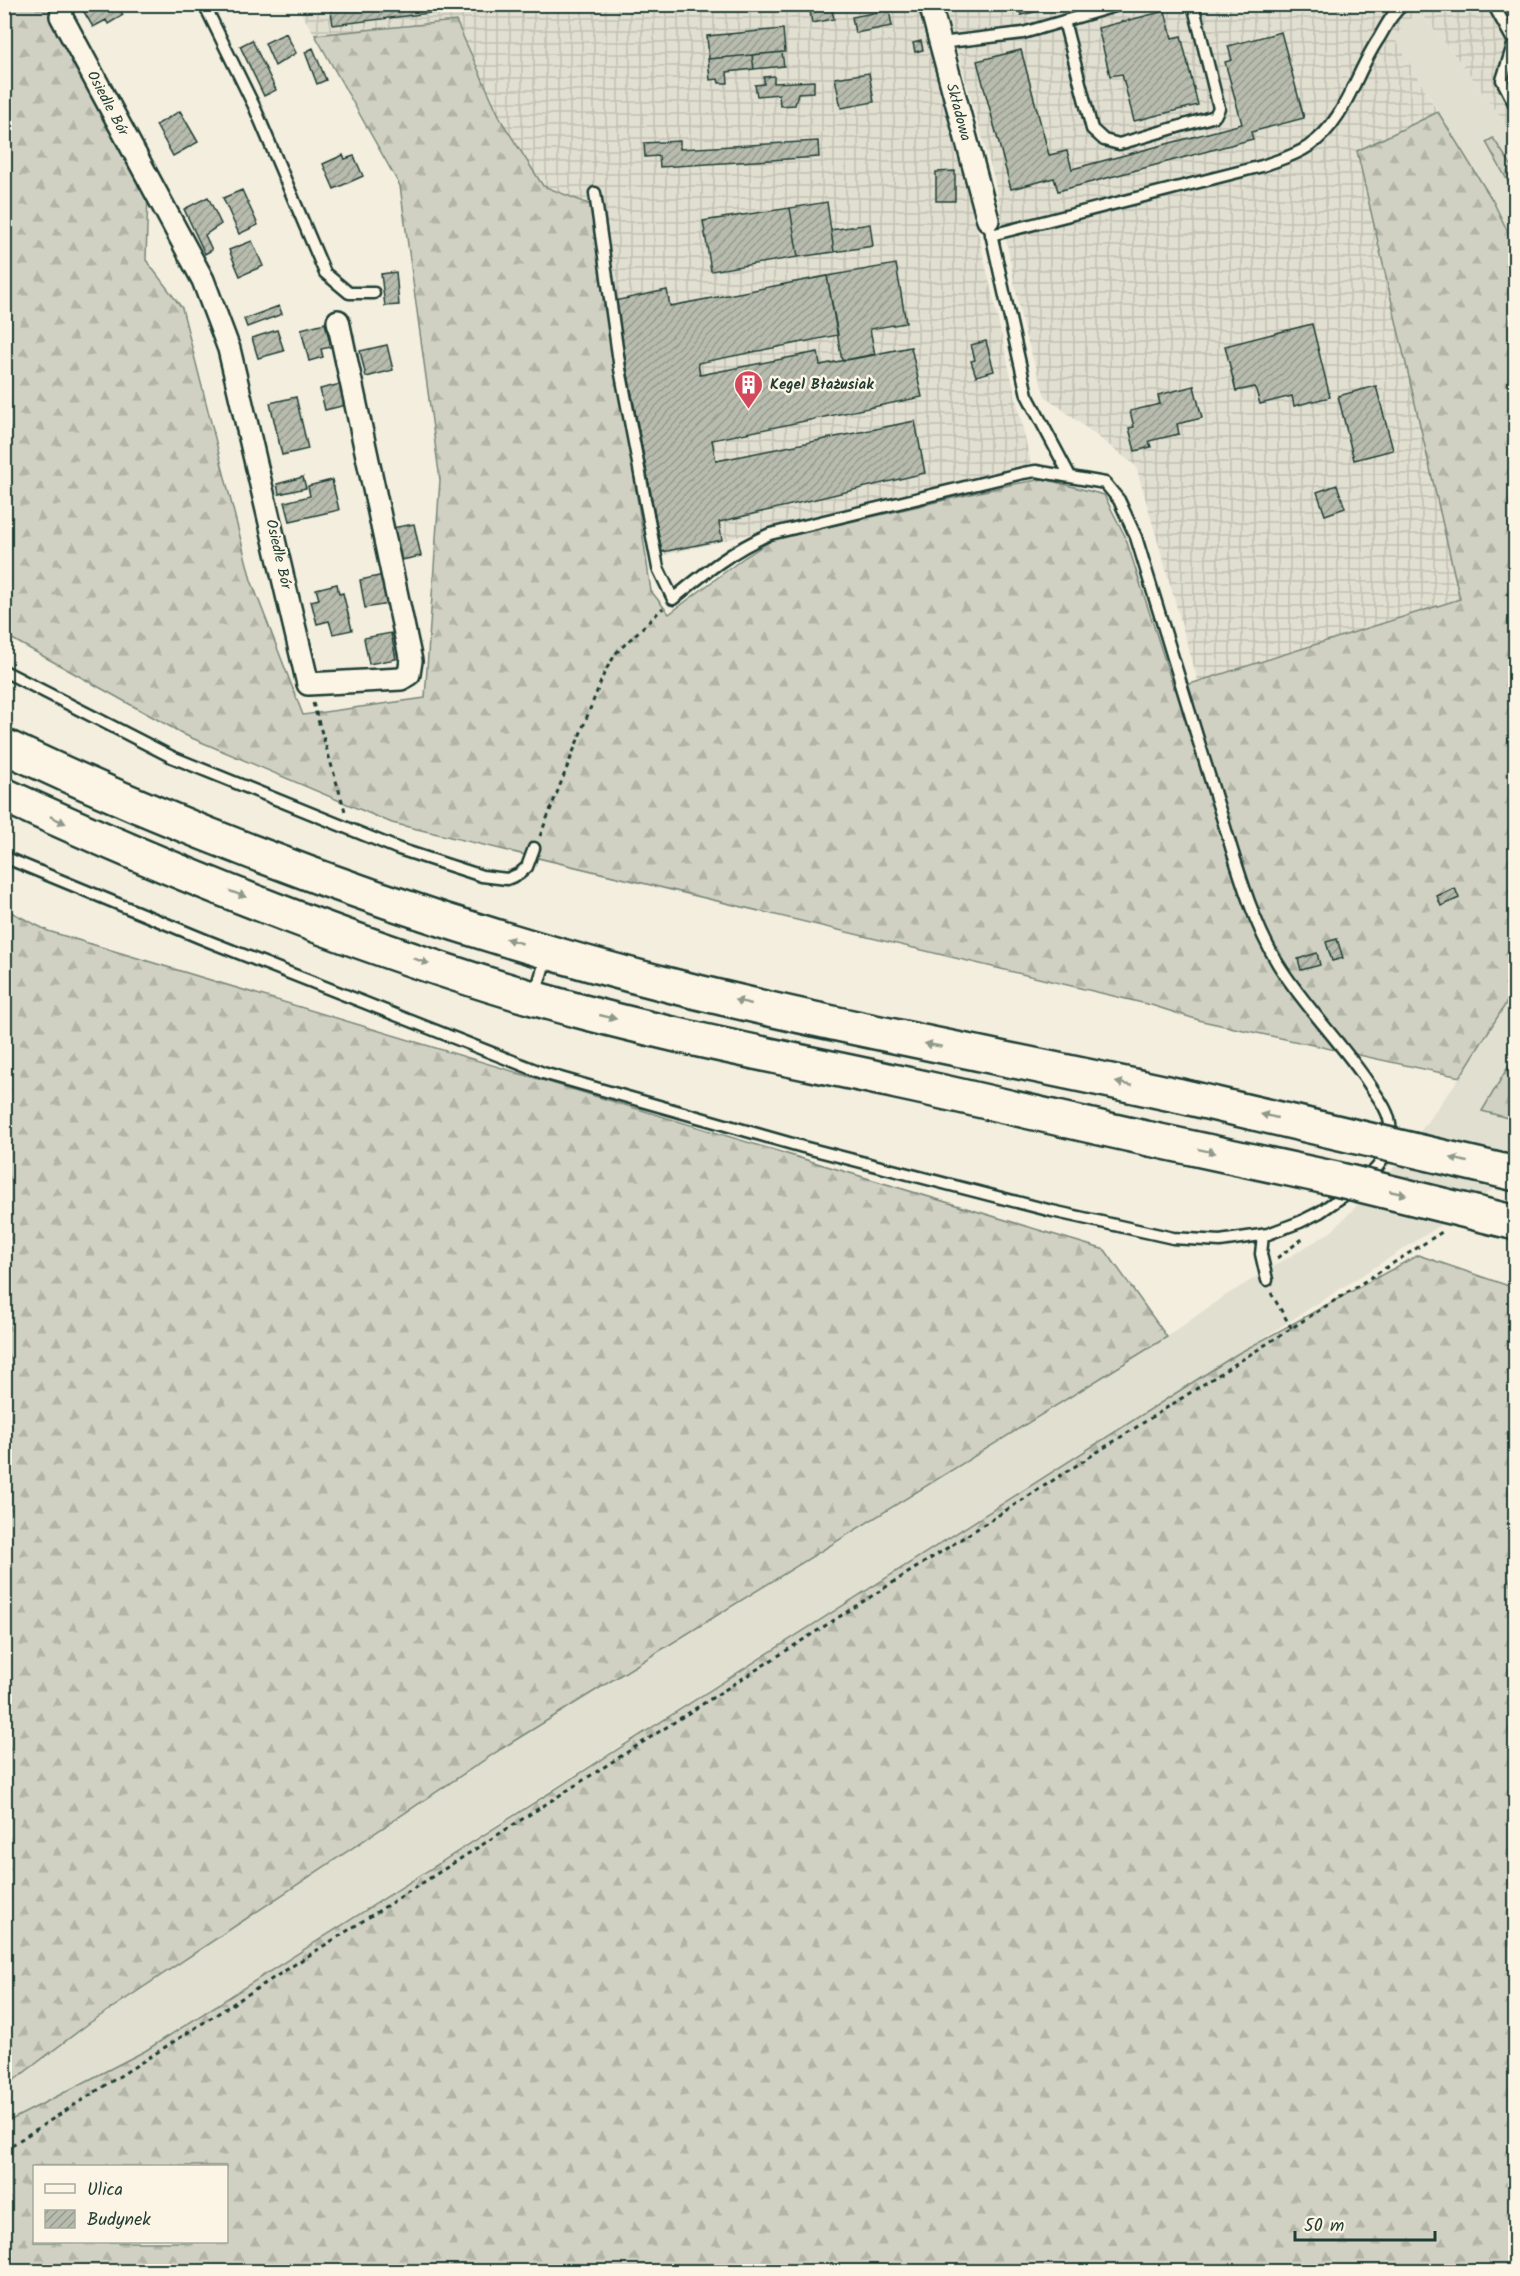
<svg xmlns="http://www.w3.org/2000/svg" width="1520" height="2276" viewBox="0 0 1520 2276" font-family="Kalam,sans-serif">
  <defs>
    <pattern id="industrial-grid" width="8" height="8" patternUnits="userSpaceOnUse" patternTransform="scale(1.5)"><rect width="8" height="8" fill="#e1dfd0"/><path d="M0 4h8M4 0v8" fill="none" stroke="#c1c0b3"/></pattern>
    <pattern id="forest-firs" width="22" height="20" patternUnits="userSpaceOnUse" patternTransform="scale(1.5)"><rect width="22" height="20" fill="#d0d1c2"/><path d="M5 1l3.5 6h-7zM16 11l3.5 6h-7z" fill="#b2b4a7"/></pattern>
    <pattern id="building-hatch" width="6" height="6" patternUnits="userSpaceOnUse" patternTransform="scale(1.5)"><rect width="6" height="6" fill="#b8bcae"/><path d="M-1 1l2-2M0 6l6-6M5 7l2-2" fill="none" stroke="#959a8e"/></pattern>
  </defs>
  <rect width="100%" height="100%" fill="#f3eede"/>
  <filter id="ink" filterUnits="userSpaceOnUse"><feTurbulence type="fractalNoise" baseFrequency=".0167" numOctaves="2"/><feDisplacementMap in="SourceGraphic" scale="12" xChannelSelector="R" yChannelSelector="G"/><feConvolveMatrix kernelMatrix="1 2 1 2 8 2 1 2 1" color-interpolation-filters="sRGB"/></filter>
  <g filter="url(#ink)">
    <path fill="#e1dfd0" d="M1418,10L1469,73L1515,139V247L1493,201L1393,37Z
      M1515,989V1055L1482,1111L1515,1120V1174L1430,1232L543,1795L145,2051L5,2123V2087L88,2024L501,1749L1167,1337L1220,1299L1332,1231L1393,1169L1460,1077Z"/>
    <path fill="url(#industrial-grid)" d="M296,5H920L972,206L1031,464L661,556L594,206L543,186L502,122L456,21L315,35Z
      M944,5H1515V139L1469,73L1418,10L1394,37L1438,112L1357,151L1460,600L1198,681L1136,466L1045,396L1023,327L994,178Z"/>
    <path fill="url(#forest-firs)" stroke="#78877b" stroke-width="1.5" fill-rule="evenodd" d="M5,5H53L50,14L148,191L146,260L182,308L251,580L303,715L425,698L440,480L400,186L315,35L456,21L502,122L543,186L594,206L651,591L669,614L745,557L772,540L1014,484L1044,479L1104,495L1125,536L1174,689L1460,599L1357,151L1438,112L1493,201L1515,247V989L1460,1077L1202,1021L1151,1005L392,823L187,736L5,635Z
      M1493,138L1515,171V194L1486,142Z
      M5,909L48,931L1105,1250L1167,1337L501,1749L88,2024L5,2087Z
      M1515,1055V1120L1482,1111Z
      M1418,1255L1515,1288V2271H5V2123L145,2051L1237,1354ZM226,2166V2242H34V2166Z"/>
    <path fill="url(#building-hatch)" stroke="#1f3d34" stroke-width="1.5" d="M85,4H117L123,15L108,24L106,20L93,27L81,7Z
      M330,4H503L333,25Z
      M809,4H841L831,6L834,19L812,23Z
      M1018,4H1042L1043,10L1021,15Z
      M889,10L892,26L855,33L852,17Z
      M1165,11L1172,38L1181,36L1198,105L1134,121L1122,74L1110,76L1098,28Z
      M783,29L785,52L709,59L707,36Z
      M1281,32L1304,118L1251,132L1253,139L1058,191L1054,178L1011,189L977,61L1021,50L1049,155L1067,151L1072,169L1242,124L1225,62L1232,60L1228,46Z
      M286,33L296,53L275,66L265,43Z
      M252,40L276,90L264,96L240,46Z
      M921,41L923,50L915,52L913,43Z
      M313,48L326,80L317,84L305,52Z
      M782,52L784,66L754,69L752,55Z
      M752,55L754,69L727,72L728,83H719L718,79L710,80L708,59Z
      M869,73L874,102L841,108L835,78Z
      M774,76V83L814,81V92L798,93L795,105L780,106L779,94L757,96L755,85L764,84V77Z
      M180,111L198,142L173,156L156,125Z
      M680,141V149L818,141L819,157L660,167L659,156L645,157L644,143Z
      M343,155L345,159L354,156L363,176L334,189L323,164Z
      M955,171V201H936V172Z
      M242,190L258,225L239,234L223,198Z
      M208,197L221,224L205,235L212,250L205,254L184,209Z
      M827,202L834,252L798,257L790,208Z
      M790,208L798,257L711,271L703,221Z
      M870,224L873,246L834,252L831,230Z
      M252,241L263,266L240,276L229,250Z
      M896,264L906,323L870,329L875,355L842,361L827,276Z
      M396,272L399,305L385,306L381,274Z
      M827,276L838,335L698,363L700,375L818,352L820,365L911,347L922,397L712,440L716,461L915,421L925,473L719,522L722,540L662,552L614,301L667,290L670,306Z
      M279,306L282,314L247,327L244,319Z
      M325,323L331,347L321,349L323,357L309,361L301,329Z
      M1312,324L1330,397L1294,406L1292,396L1260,404L1255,387L1236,391L1225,346Z
      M277,330L284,351L258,358L252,338Z
      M986,341L994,371L976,376L971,361L975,360L971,345Z
      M387,345L393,370L366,377L360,351Z
      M341,384L346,405L325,410L320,389Z
      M1194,386L1202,418L1177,424L1179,434L1149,441L1151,447L1135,451L1129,428L1134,427L1130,411L1160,404L1158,395Z
      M1376,386L1393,450L1354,460L1338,396Z
      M296,397L308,449L282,455L270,403Z
      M303,477L306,488L279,494L277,484Z
      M332,480L339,510L290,521L285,502L310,496L308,486Z
      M1337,485L1345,508L1325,515L1317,492Z
      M414,524L421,556L397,561L391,528Z
      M384,575L389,604L365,608L360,580Z
      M337,584L339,594L343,593L352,630L333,634L329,621L317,624L311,601L319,599L316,589Z
      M391,633L396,659L369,664L364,638Z
      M1455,888L1459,898L1441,906L1437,896Z
      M1337,939L1343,958L1332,961L1326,942Z
      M1317,953L1320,965L1301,970L1298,959Z"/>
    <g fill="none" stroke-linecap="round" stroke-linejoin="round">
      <defs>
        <path id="lane" d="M204,4L254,106L325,273L349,293H374
          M1493,4L1514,42L1502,80L1516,107
          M1064,21L1092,129L1104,140L1119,144L1215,116L1219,108L1193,4
          M940,43L1023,33L1122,4
          M595,193L620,369L658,568L673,599C703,574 734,549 770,534L1023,473L1036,471L1105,483L1119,500L1136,537C1163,624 1190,711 1216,798C1233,851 1249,917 1278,964C1304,1006 1341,1042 1369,1084C1376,1095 1386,1106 1389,1119C1395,1143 1383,1165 1365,1179
          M990,229L1027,395L1070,476
          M991,235L1262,166C1278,160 1295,156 1309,146C1346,121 1355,73 1379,38C1386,26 1392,13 1404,4
          M4,671L172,757L399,849L482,876L507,879L519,874L527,867L534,848
          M4,857L208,941L543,1073L803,1147L1052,1211L1173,1238L1220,1241L1268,1234L1300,1222L1320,1212L1353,1189
          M535,995L547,955
          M1263,1235L1261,1254L1267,1280"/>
        <path id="street" d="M63,4L61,16L203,280L229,349L308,684L401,679L409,674L411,661L338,321
          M930,4L988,220"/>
        <path id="primary" d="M4,746C219,847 443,928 673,986C841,1028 1012,1059 1181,1096
          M4,795C176,874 353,945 533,998C653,1033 776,1056 897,1082C982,1100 1066,1121 1150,1139"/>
      </defs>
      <use href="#lane" stroke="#1f3d34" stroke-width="15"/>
      <use href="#street" stroke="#1f3d34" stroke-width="26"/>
      <use href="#primary" stroke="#1f3d34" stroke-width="38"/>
      <path stroke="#1f3d34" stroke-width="3" stroke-dasharray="4.5 4.5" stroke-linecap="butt" d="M313,703L345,811
        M540,836L605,671L617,652L663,608
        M1277,1258L1305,1237
        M1271,1293L1292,1329
        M4,2150L1442,1232"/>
      <use href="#lane" stroke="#fcf5e5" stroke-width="10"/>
      <use href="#street" stroke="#fcf5e5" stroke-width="21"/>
      <use href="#primary" stroke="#fcf5e5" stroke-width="33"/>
      <defs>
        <path id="primary-bridge" d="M1181,1096L1516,1174
          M1150,1139L1336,1179L1516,1223"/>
      </defs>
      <use href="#primary-bridge" stroke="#1f3d34" stroke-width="38" stroke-linecap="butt"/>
      <use href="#primary-bridge" stroke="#fcf5e5" stroke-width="33"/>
    </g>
    <defs><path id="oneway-solid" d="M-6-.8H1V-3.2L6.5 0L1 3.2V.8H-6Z" transform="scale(1.5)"/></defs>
    <g fill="#8e998c">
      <use href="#oneway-solid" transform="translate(58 820) rotate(25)"/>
      <use href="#oneway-solid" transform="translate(238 894) rotate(21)"/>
      <use href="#oneway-solid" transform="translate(514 941) rotate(-164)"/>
      <use href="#oneway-solid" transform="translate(421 961) rotate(20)"/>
      <use href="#oneway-solid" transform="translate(743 1002) rotate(-167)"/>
      <use href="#oneway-solid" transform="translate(608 1017) rotate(13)"/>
      <use href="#oneway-solid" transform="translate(933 1045) rotate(-169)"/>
      <use href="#oneway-solid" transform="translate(1124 1084) rotate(-168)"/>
      <use href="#oneway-solid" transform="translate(1269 1116) rotate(-167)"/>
      <use href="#oneway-solid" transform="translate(1207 1151) rotate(12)"/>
      <use href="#oneway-solid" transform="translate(1459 1160) rotate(-166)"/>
      <use href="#oneway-solid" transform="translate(1398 1193) rotate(13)"/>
    </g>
  </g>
  <defs>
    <symbol id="building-pin" viewBox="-11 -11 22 30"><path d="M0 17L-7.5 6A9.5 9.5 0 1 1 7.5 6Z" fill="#d1495b" stroke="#fcf5e5"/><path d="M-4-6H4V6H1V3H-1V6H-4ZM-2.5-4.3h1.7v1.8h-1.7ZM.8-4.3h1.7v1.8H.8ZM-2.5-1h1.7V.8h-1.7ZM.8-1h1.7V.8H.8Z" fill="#fff"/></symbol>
  </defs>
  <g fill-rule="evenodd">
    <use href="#building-pin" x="732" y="368" width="33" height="45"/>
  </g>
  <g text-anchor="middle" stroke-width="5" stroke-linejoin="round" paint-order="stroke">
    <g font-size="15" fill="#1f3d34" stroke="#fcf5e5">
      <text transform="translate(108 103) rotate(62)" y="5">Osiedle Bór</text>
      <text transform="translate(959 112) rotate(75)" y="5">Składowa</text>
      <text transform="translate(279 554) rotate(77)" y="5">Osiedle Bór</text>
    </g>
    <g font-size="15" font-weight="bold" fill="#1f3d34" stroke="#fcf5e5" text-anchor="start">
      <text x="770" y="389">Kegel Błażusiak</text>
    </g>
  </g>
  <rect width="1520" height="2276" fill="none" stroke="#fcf5e5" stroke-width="24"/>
  <rect x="12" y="12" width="1496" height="2252" fill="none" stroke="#1f3d34" stroke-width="2" filter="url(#ink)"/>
  <rect x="33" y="2165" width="195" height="78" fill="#fcf5e5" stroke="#a4ab9e" stroke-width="1.5"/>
  <rect x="45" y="2184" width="30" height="9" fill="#fcf5e5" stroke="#a4ab9e" stroke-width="1.5"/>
  <text x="87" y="2195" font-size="18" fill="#1f3d34">Ulica</text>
  <rect x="45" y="2210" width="30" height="18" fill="url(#building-hatch)" stroke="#a4ab9e" stroke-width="1.5"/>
  <text x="87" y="2225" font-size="18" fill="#1f3d34">Budynek</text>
  <path d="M1295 2231v9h140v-9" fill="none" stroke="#1f3d34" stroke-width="3"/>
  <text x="1304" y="2231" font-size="18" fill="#1f3d34" stroke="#fcf5e5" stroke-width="4.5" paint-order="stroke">50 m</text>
</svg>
